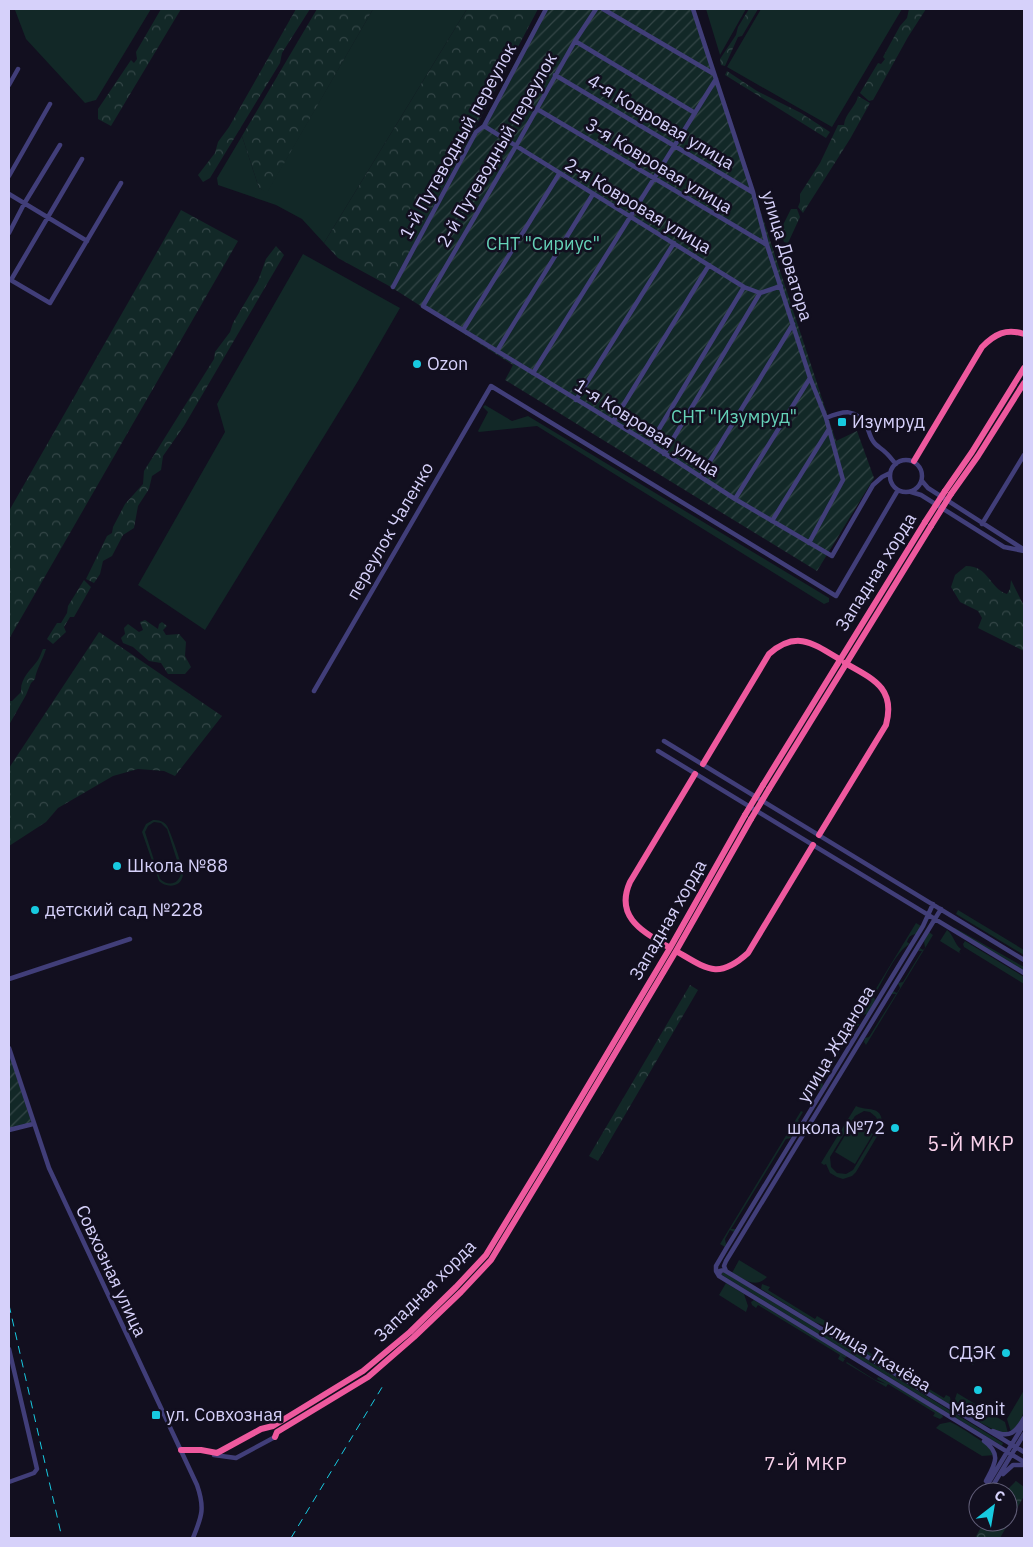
<svg xmlns="http://www.w3.org/2000/svg" width="1033" height="1547" viewBox="0 0 1033 1547" font-family="'IBM Plex Sans',sans-serif">
  <defs>
    <pattern id="forest-crowns" width="20" height="18" patternUnits="userSpaceOnUse" patternTransform="scale(1.25)"><rect width="20" height="18" fill="#122827"/><path d="M2 6a3 3 0 1 1 6 0M12 15a3 3 0 1 1 6 0" fill="none" stroke="#344647"/></pattern>
    <pattern id="garden-furrows" width="10" height="10" patternUnits="userSpaceOnUse" patternTransform="scale(1.25)"><rect width="10" height="10" fill="#122827"/><path d="M-1 1l2-2M0 10L10 0M9 11l2-2" fill="none" stroke="#344647"/></pattern>
  </defs>
  <rect width="100%" height="100%" fill="#120f1f"/>
  <path fill="#122827" fill-rule="evenodd" d="M15,9H151L96,100L85,103L26,39L15,10Z
    M373,9H467L324,243L302,219L276,205L218,185L217,178L242,136L259,188L267,192Z
    M706,9H746L720,55Z
    M761,9H902L832,127L727,67Z
    M303,254L400,308L358,381L205,630L138,585L225,432L217,404Z
    M485,405L512,421L528,416L829,598V602L824,604L537,426L479,432L478,431L488,412L483,407Z
    M153,820C159,820 164,821 167,826C170,830 184,870 183,875C181,888 166,888 159,881L142,832L146,824ZM154,822L161,823L167,829L181,873C179,884 169,887 160,879L145,832L148,826Z
    M958,910L1024,950V955L956,914Z
    M916,923L921,926L916,934C910,935 909,937 907,942L910,944C897,949 882,983 874,996L875,1001L867,1014L862,1015L857,1023L860,1025L855,1027L822,1081L823,1086L821,1090L816,1087Z
    M955,928L1024,967V973L954,929Z
    M947,930C954,935 954,944 961,949L959,952L961,954L940,941Z
    M929,932L933,935L866,1045L864,1042L865,1038L869,1037L896,994H891L893,991L897,993L900,988L898,983L903,982L922,951H918L920,948L923,950L925,948L924,941Z
    M965,941L1024,977V984L964,947L963,944Z
    M856,1106C867,1112 884,1103 882,1128L856,1172L852,1176L843,1179L837,1177L830,1173L826,1164L824,1165L821,1163ZM864,1111L870,1112L876,1117L878,1121L877,1130L853,1170L846,1174L837,1173L831,1167L830,1157L855,1116Z
    M801,1111L803,1112L798,1120L799,1121L791,1138L786,1139L731,1229H736L734,1232L730,1230L725,1239L726,1244L725,1247L720,1244Z
    M853,1122L873,1134L855,1164L835,1152Z
    M739,1260L767,1277C756,1289 743,1279 732,1273Z
    M724,1272L1003,1443L1002,1446L722,1275V1273Z
    M726,1283L744,1294L748,1306L746,1312L719,1295Z
    M762,1284L770,1287L768,1290L815,1319L817,1316L857,1340L856,1342L827,1323L825,1326L814,1322L761,1289Z
    M754,1300L847,1356L845,1358L841,1356L845,1359L843,1362L838,1359L840,1355L758,1305L756,1308L752,1305L751,1302Z
    M859,1342L864,1345L862,1348L944,1398L946,1395L950,1397L951,1402L949,1404L856,1348L857,1345L861,1347L857,1344Z
    M973,1346L981,1352L973,1365L965,1360Z
    M847,1362L875,1380L886,1384L877,1379L878,1377L889,1382L942,1414L943,1417L940,1419L933,1416L935,1413L888,1384L886,1387L846,1363Z
    M1024,1390C1024,1410 1026,1418 1011,1432L1007,1419Z
    M957,1393L1005,1422L1008,1433L996,1431L959,1411L955,1399Z
    M950,1422C955,1423 983,1442 987,1445C990,1448 992,1452 995,1455L982,1456L936,1428L940,1424Z"/>
  <path fill="url(#forest-crowns)" d="M161,9H181L111,126L98,119V109L131,60L134,63L137,59L136,52Z
    M296,9H310L282,53L280,63L210,178L203,182L198,175L215,153L218,142L229,127Z
    M317,9H373L267,193L259,188L242,136Z
    M467,9H538L391,287L338,258L324,243Z
    M749,9H758L742,36L738,37L725,66L721,65L720,59L736,35L738,27Z
    M909,9H926L908,37L873,100L869,101L860,93L878,63L881,64L885,59L883,57L900,26L907,18Z
    M727,71L757,91L801,113L830,132L826,138L725,75Z
    M858,96L870,103L850,139L803,213L798,207L800,202V194L820,163L838,125H844C845,113 856,107 858,96Z
    M791,209H797L800,217L788,243L784,242L780,231Z
    M181,210L238,241L9,639V511Z
    M276,246L284,255L184,426L163,456L161,470L152,476L149,489L138,506L134,528L123,535L112,556L103,561L100,574L94,583L86,579L107,536L112,533L113,527L125,504L143,484L144,471L214,359L215,352L230,332L233,323L258,281L266,259Z
    M966,566C989,566 989,588 1007,594L1010,589L1011,580L1024,606V651L978,628L982,618L978,611L960,602L951,587L955,575Z
    M84,580L91,587L74,617H70L64,627L66,632L53,644L47,639L57,623H61L67,613L68,606Z
    M145,620L158,629L159,624L162,622L167,626L163,630L166,635L179,634L186,642L185,656L191,667L185,674H168L161,663L149,661L133,647L123,643L121,638L125,634L124,628L128,624L139,632L143,630L140,622Z
    M99,632L222,716L175,776L164,771L138,769L113,776L58,808L46,822L9,846V768Z
    M43,649H46C43,659 36,670 35,679L31,683L26,695L9,725V701H12L21,692C20,678 31,670 38,660C40,657 41,653 43,649Z
    M690,985L698,990L598,1161L589,1156Z
    M1016,1481L1024,1487V1496L1000,1538H975L984,1522H1008V1492H1005Z"/>
  <path fill="url(#garden-furrows)" d="M544,9H694L836,441L857,431L874,478L817,571L505,380L513,365L394,289Z
    M9,1053L32,1124L9,1131Z"/>
  <g fill="none" stroke-linecap="round" stroke-linejoin="round">
    <path stroke="#413e79" stroke-width="4.5" d="M596,9L575,41L516,146L423,306L650,444L735,499L832,556L873,485L882,477L890,473
      M603,9L714,74
      M693,9L753,192L767,245L810,378L826,418L843,480L809,543
      M575,41L695,113
      M555,75L752,192
      M9,85L18,69
      M537,109L767,245
      M484,126L744,287L760,293L781,286
      M9,176L50,104
      M9,194L87,241
      M9,233L24,204L60,145
      M9,279L50,303L121,183
      M11,280L82,159
      M393,287L476,132L484,126L546,9
      M463,330L559,174
      M497,351L593,194
      M533,373L716,79
      M576,400L674,243
      M826,418C843,411 856,407 867,427C869,431 870,437 873,441C876,446 881,448 885,452C889,455 892,460 896,464
      M613,422L709,265
      M650,444L744,287
      M664,454L760,293
      M890 476a16 16 0 1 1 32 0a16 16 0 1 1-32 0Z
      M701,476L793,324
      M922,481L928,488L1023,549
      M911,492L921,495L1004,547L1024,551
      M735,499L810,378
      M772,521L829,429
      M982,524L1024,455
      M314,691L491,386L836,596L898,490
      M664,741L1024,960
      M658,751L1024,973
      M933,904L923,926L726,1249L716,1266V1271L719,1276L1024,1462
      M9,979L130,939
      M9,1048L49,1168L197,1485C205,1508 202,1516 193,1538
      M9,1130L33,1124
      M726,1271L724,1266L726,1261L941,909
      M719,1276L720,1271L724,1270L749,1285L1024,1452
      M9,1349L37,1469L34,1473L9,1482
      M993,1431C1010,1439 1016,1432 1024,1418
      M984,1441C1002,1454 995,1464 986,1481
      M214,1455L236,1458L275,1437
      M1003,1474L1013,1465H1024
      M983,1492L1024,1424
      M989,1492L1024,1434"/>
    <path stroke="#ee599e" stroke-width="6" d="M914,461L982,347C995,334 1006,328 1024,334
      M945,491L972,452L1024,368
      M951,494L978,456L1024,383
      M703,764L769,654C796,630 813,643 839,659
      M763,785L925,522
      M769,789L931,526
      M819,835L886,725C896,688 873,679 845,663
      M670,948C644,932 614,918 630,882L695,774
      M676,951C707,969 718,980 748,953L813,845
      M275,1437L277,1432L368,1377L414,1337L461,1292L491,1260L551,1161L676,951L751,819
      M181,1450H201L217,1453L261,1429L273,1426L363,1371L410,1332L456,1287L486,1255L545,1158L670,948L745,815"/>
    <path stroke="#17cae0" stroke-width="1" stroke-dasharray="8 6" stroke-linecap="butt" d="M9,1305L62,1538
      M291,1538L384,1384"/>
    <path stroke="#ee599e" stroke-width="6" d="M925,522L945,491
      M931,526L951,494
      M745,815L763,785
      M751,819L769,789"/>
  </g>
  <g fill="#17cae0" stroke="#120f1f" stroke-width="2">
    <circle cx="417" cy="364" r="5"/>
    <rect x="837" y="417" width="10" height="10" rx="2.5"/>
    <circle cx="117" cy="866" r="5"/>
    <circle cx="35" cy="910" r="5"/>
    <circle cx="895" cy="1128" r="5"/>
    <circle cx="1006" cy="1353" r="5"/>
    <circle cx="978" cy="1390" r="5"/>
    <rect x="151" y="1410" width="10" height="10" rx="2.5"/>
  </g>
  <g text-anchor="middle" stroke-width="5" stroke-linejoin="round" paint-order="stroke">
    <g font-size="18" fill="#d6d1fa" stroke="#120f1f">
      <text transform="translate(661 122) rotate(31)" y="6">4-я Ковровая улица</text>
      <text transform="translate(458 141) rotate(-61)" y="6">1-й Путеводный переулок</text>
      <text transform="translate(497 150) rotate(-60)" y="6">2-й Путеводный переулок</text>
      <text transform="translate(659 166) rotate(31)" y="6">3-я Ковровая улица</text>
      <text transform="translate(638 206) rotate(31)" y="6">2-я Ковровая улица</text>
      <text transform="translate(787 256) rotate(73)" y="6">улица Доватора</text>
      <text transform="translate(647 428) rotate(32)" y="6">1-я Ковровая улица</text>
      <text transform="translate(390 531) rotate(-60)" y="6">переулок Чаленко</text>
      <text transform="translate(876 572) rotate(-58)" y="6">Западная хорда</text>
      <text transform="translate(668 920) rotate(-60)" y="6">Западная хорда</text>
      <text transform="translate(836 1044) rotate(-59)" y="6">улица Жданова</text>
      <text transform="translate(111 1271) rotate(65)" y="6">Совхозная улица</text>
      <text transform="translate(425 1291) rotate(-45)" y="6">Западная хорда</text>
      <text transform="translate(877 1356) rotate(31)" y="6">улица Ткачёва</text>
    </g>
    <g font-size="18" fill="#65d2b8" stroke="#120f1f">
      <text x="543" y="250">СНТ "Сириус"</text>
      <text x="734" y="423">СНТ "Изумруд"</text>
    </g>
    <g font-size="18" fill="#d6d1fa" stroke="#120f1f" text-anchor="start">
      <text x="427" y="370">Ozon</text>
      <text x="852" y="428">Изумруд</text>
      <text x="127" y="872">Школа №88</text>
      <text x="45" y="916">детский сад №228</text>
      <text x="885" y="1134" text-anchor="end">школа №72</text>
      <text x="996" y="1359" text-anchor="end">СДЭК</text>
      <text x="978" y="1415" text-anchor="middle">Magnit</text>
      <text x="166" y="1421">ул. Совхозная</text>
    </g>
    <g font-size="19" letter-spacing="1" fill="#fad3ec" stroke="#120f1f">
      <text x="806" y="1470">7-Й МКР</text>
    </g>
    <g font-size="20" letter-spacing="1" fill="#fad3ec" stroke="#120f1f">
      <text x="971" y="1151">5-Й МКР</text>
    </g>
  </g>
  <rect width="1033" height="1547" fill="none" stroke="#d6d1fa" stroke-width="20"/>
  <g transform="translate(993 1507) rotate(31)"><circle r="24" fill="#120f1f" stroke="#605d77"/>
  <path d="M0-4L9 19L0 12L-9 19Z" fill="#17cae0"/>
  <text y="-8" font-size="14" font-weight="bold" text-anchor="middle" fill="#d6d1fa">С</text>
  </g>
</svg>
